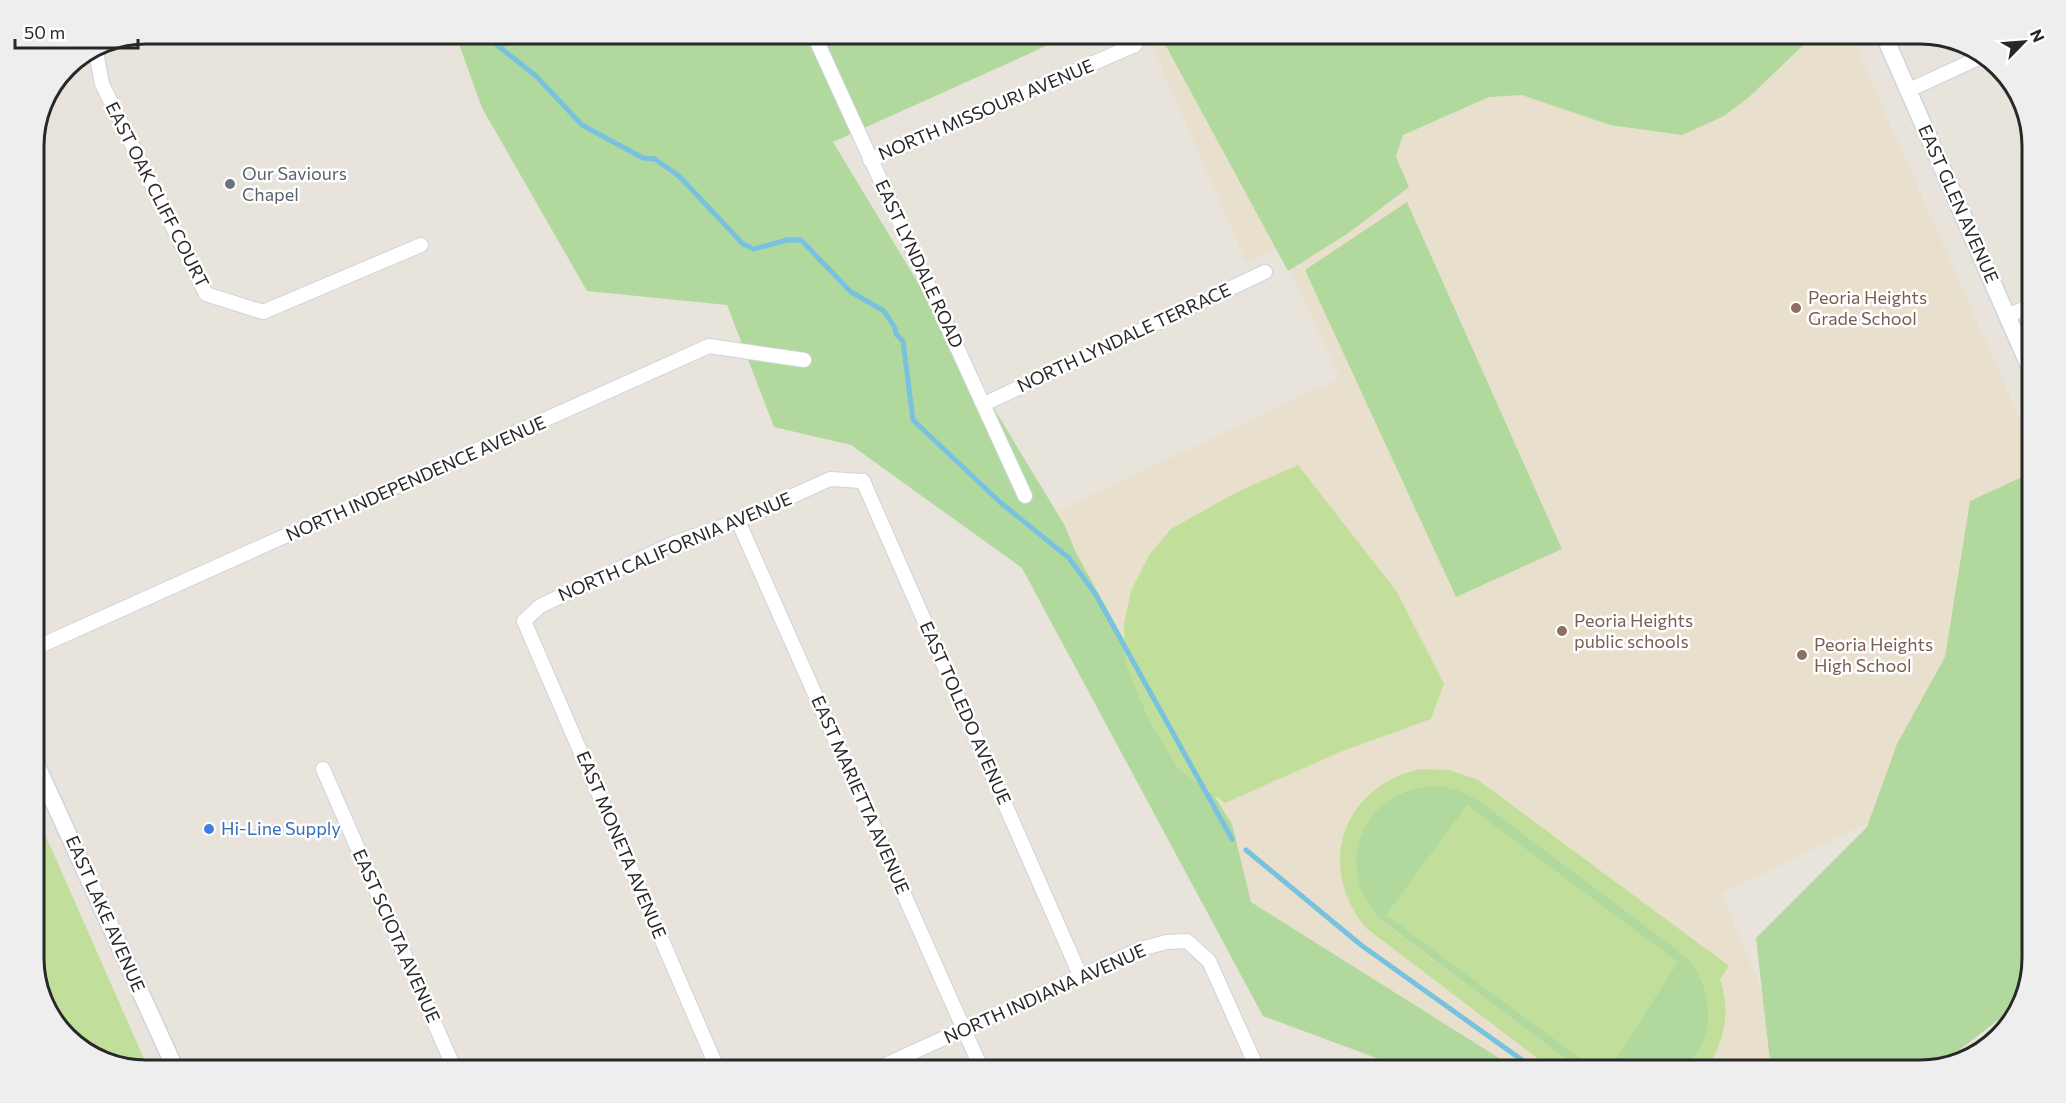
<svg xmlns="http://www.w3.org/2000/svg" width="2066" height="1103" viewBox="0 0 2066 1103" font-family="Commissioner,sans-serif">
  <rect width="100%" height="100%" fill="#e8e3db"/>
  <path fill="#e8e0cc" d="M1147,33H1850L2033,449V743L1721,894L1796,1070H1414L1218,922L1041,519L1340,378L1280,247L1246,262Z"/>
  <path fill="#b1d99d" d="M455,33H1075L833,142L1065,526L1075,551L1185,750L1232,824L1251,902L1518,1070H1390L1379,1059L1263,1016L1022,568L851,445L774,427L727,305L587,291L482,108Z
    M1159,33H1816L1749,97L1724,116L1682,135L1610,125L1522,95L1489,97L1403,135L1396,157L1409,187L1347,234L1288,271Z
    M1407,202L1562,549L1456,597L1305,270Z
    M2033,472V958L2023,1001L1941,1064L1921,1070H1771L1756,938L1867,827L1897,744L1945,657L1970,501Z
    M1434,785L1458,789L1480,801L1687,957C1715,990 1718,1040 1683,1070H1580L1377,917C1331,862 1364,790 1434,785Z"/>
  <path fill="#c1df9a" d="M1298,465L1397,592L1444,684L1431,719L1340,752L1225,803L1179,770L1148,718L1125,662L1124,624L1131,591L1149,555L1171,529L1237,492Z
    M1420,769L1450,770L1478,780L1729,966L1720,979C1731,1011 1725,1043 1705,1070H1683C1718,1040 1715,990 1687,957L1480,801C1392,746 1310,857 1387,925L1580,1070H1553L1366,928C1315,866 1342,787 1420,769Z
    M1467,805L1678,962L1609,1070H1596L1386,915Z
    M33,807L149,1070L95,1058L52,1020L33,966Z"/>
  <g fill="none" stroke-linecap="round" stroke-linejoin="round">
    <path stroke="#79c2df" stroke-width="5" d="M489,33L497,45L536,76L582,125L643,158L655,159L679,176L743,244L754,249L787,240H801L851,292L884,311L895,328L896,334L903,341L913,420L1001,503L1069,558L1096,595L1232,839
      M497,45L566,33
      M1246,850L1361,945L1536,1070"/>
    <defs>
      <path id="minor" d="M813,33L1025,496
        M95,46L102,84L206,294L263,312L421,245
        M1909,90L1983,56
        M870,160L1135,45
        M2007,316L2033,305
        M984,404L1265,272
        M738,521L982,1070
        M33,649L709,346L804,360
        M323,769L455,1070
        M718,1070L524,621L540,606L674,543L738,521L830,479L863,481L1080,975
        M874,1070L1140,949L1167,942L1187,941L1209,961L1258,1070"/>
      <path id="tertiary" d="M1883,33L2033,375
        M33,757L176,1070"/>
    </defs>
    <use href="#minor" stroke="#d0d3df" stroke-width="16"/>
    <use href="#tertiary" stroke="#d0d3df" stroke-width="19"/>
    <use href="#minor" stroke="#fff" stroke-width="14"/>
    <use href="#tertiary" stroke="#fff" stroke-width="16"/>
  </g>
  <circle fill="#6b7280" stroke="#fff" stroke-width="2" cx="230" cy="184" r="6"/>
  <g fill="#8d6e63" stroke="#fff" stroke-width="2">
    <circle cx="1796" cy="308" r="6"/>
    <circle cx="1562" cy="631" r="6"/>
    <circle cx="1802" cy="655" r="6"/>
  </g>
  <circle fill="#3f7fe0" stroke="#fff" stroke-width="2" cx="209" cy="829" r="6"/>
  <g text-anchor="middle" stroke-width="5" stroke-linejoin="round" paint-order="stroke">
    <g font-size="18" fill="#282828" stroke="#fff">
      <text transform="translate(986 110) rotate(-23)" y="6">NORTH MISSOURI AVENUE</text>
      <text transform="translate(157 195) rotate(63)" y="6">EAST OAK CLIFF COURT</text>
      <text transform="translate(1958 204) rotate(66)" y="6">EAST GLEN AVENUE</text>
      <text transform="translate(919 264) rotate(65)" y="6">EAST LYNDALE ROAD</text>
      <text transform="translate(1124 338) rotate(-25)" y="6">NORTH LYNDALE TERRACE</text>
      <text transform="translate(416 479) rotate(-24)" y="6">NORTH INDEPENDENCE AVENUE</text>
      <text transform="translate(675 547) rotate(-23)" y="6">NORTH CALIFORNIA AVENUE</text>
      <text transform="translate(965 713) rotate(66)" y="6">EAST TOLEDO AVENUE</text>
      <text transform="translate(860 795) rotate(66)" y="6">EAST MARIETTA AVENUE</text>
      <text transform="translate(621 845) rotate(67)" y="6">EAST MONETA AVENUE</text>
      <text transform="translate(105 914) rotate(66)" y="6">EAST LAKE AVENUE</text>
      <text transform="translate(396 936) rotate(66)" y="6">EAST SCIOTA AVENUE</text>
      <text transform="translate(1045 994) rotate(-24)" y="6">NORTH INDIANA AVENUE</text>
    </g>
    <g font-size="18" fill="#5b616d" stroke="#fff" text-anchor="start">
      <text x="242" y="180">Our Saviours<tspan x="242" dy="21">Chapel</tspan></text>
    </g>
    <g font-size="18" fill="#785e54" stroke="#fff" text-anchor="start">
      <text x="1808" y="304">Peoria Heights<tspan x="1808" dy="21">Grade School</tspan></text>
      <text x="1574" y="627">Peoria Heights<tspan x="1574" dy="21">public schools</tspan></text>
      <text x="1814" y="651">Peoria Heights<tspan x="1814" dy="21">High School</tspan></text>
    </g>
    <g font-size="18" fill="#366cbe" stroke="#fff" text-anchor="start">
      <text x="221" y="835">Hi-Line Supply</text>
    </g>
  </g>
  <path d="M0 0H2066V1103H0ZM146 44H1920A102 102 0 0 1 2022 146V958A102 102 0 0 1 1920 1060H146A102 102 0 0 1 44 958V146A102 102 0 0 1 146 44Z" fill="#eee" fill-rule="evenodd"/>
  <path fill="none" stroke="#282828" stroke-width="3" d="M146 44H1920A102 102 0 0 1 2022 146V958A102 102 0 0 1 1920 1060H146A102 102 0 0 1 44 958V146A102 102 0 0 1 146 44Z"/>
  <g transform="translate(2024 42) rotate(65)" stroke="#ffffff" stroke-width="4.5" paint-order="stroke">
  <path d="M0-4.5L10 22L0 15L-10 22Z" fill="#282828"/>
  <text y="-9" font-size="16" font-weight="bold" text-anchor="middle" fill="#282828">N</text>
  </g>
  <path d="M15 39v9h123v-9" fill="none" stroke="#282828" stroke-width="3"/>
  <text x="24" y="39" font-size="18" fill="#282828" stroke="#ffffff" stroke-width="4.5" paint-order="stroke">50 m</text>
</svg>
